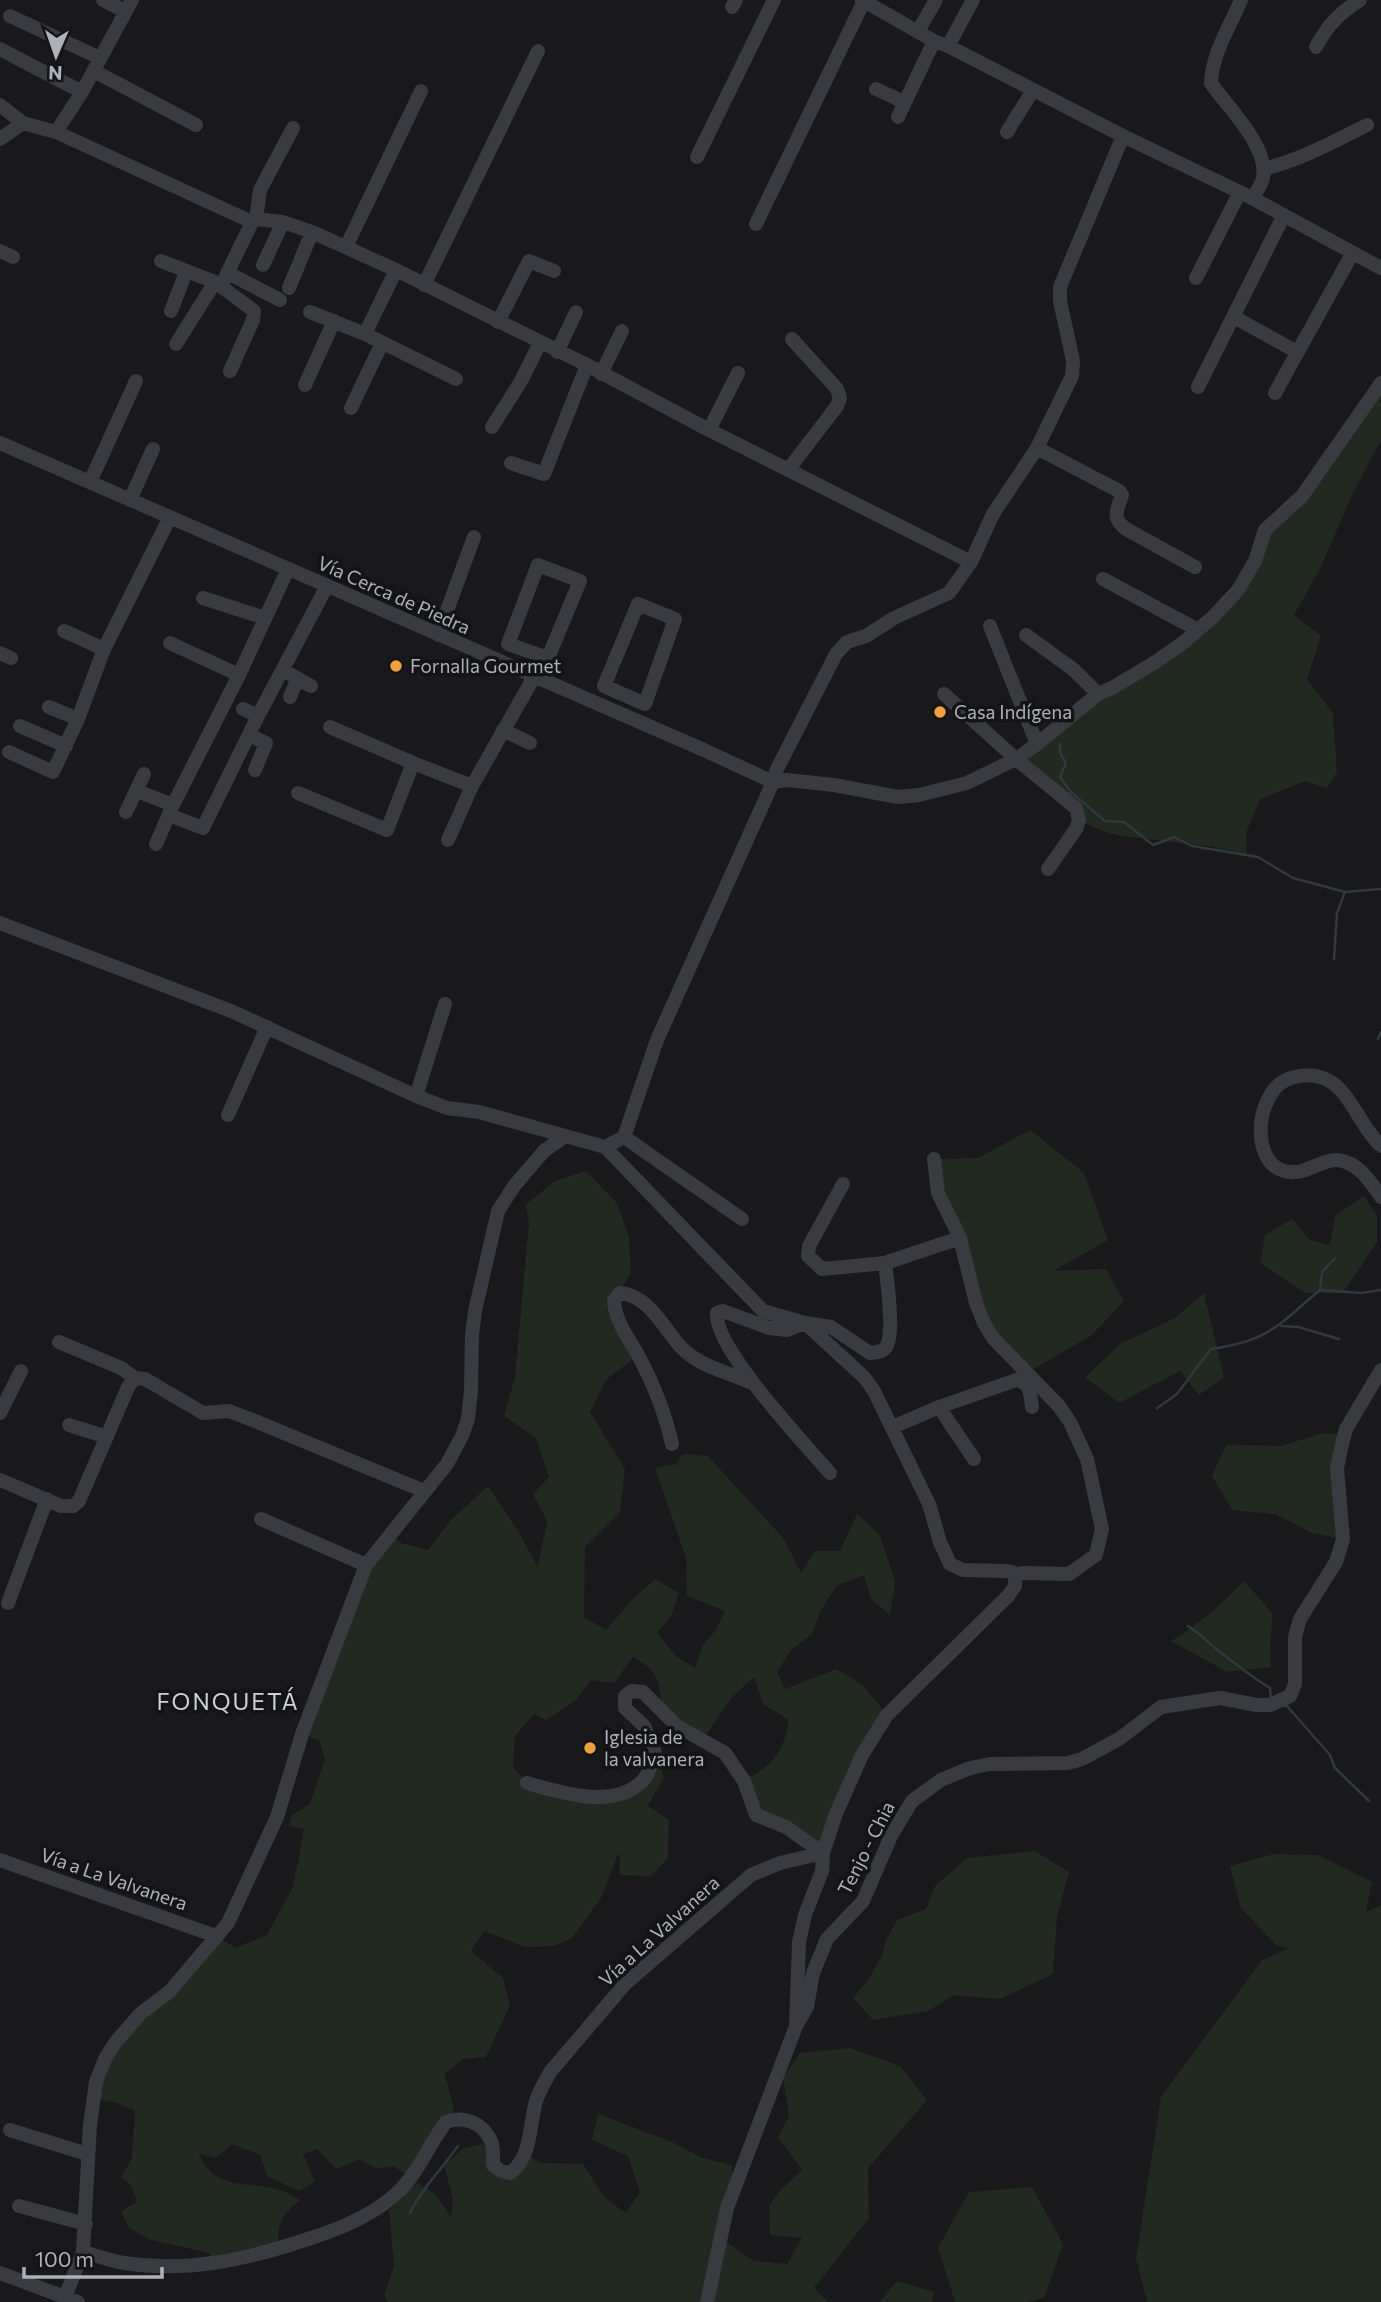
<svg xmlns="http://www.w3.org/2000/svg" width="1381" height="2302" viewBox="0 0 1381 2302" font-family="Commissioner,sans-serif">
  <rect width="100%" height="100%" fill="#19191b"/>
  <path fill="#212921" d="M1381,383V440L1352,495L1321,567L1294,615L1321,636L1307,679L1333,713L1337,773L1327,788L1305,781L1260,799L1246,833L1247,855L1216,847L1121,836L1102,831L1079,820L1016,759L1157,661L1238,590L1265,530L1302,496Z
    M1030,1130L1084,1173L1108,1240L1053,1271L1106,1269L1124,1301L1092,1335L1027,1373L993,1338L934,1159L978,1158Z
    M586,1171L617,1203L629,1237L631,1273L614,1300L638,1355L606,1380L590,1412L625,1469L620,1512L585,1547L584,1617L606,1630L631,1601L655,1579L679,1593L671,1616L657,1633L677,1657L695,1668L703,1645L716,1630L725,1611L687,1596L686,1558L655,1468L676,1464L683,1454L708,1456L784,1539L801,1573L815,1551H840L857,1514L880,1535L895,1582L890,1615L871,1599L864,1575L836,1586L821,1610L812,1634L791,1650L777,1672L785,1689L836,1669L863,1685L887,1715L823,1853L756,1815L744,1781C773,1764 783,1754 789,1720L763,1704L754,1677L732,1697L703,1740L661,1710C660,1681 659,1671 633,1657L614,1683L591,1680L576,1700L546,1720L534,1714L515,1736L513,1767L527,1783L559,1793L629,1791L655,1753L664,1777L648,1806L669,1820L668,1858L651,1876L620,1875L619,1852L601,1898L572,1938L554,1946L525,1947L484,1931L471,1951L503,1978L510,2005L486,2057L463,2059L445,2074L456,2118L411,2179L394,2166L377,2169L359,2159L336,2169L317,2149L303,2154L315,2182L299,2191L267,2176L260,2155L232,2144L216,2158L199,2154C216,2192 247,2180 280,2190C287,2192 294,2197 300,2200C281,2216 277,2224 278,2249L209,2265L210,2253L151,2240L129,2228L121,2211L137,2202L131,2185L121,2177L132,2158L135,2111L115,2102L94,2099L105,2059L216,1936L236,1948L267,1935L293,1887L304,1829L289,1826L292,1815L310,1804L325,1759L319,1740L302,1734L366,1565L392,1532L401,1543L428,1550L450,1521L488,1486L518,1531L538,1567L547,1521L533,1494L549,1477L536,1438L504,1416L515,1377L529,1223L526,1204L555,1181Z
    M1364,1196L1377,1216V1242L1343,1293H1306L1260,1263L1265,1235L1292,1219L1310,1240L1330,1245L1335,1216Z
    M1204,1293L1224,1377L1199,1395L1180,1371L1119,1403L1085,1377L1120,1344L1175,1318Z
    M1323,1433L1344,1435L1343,1539L1312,1533L1275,1514L1232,1510L1212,1476L1226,1445L1281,1446Z
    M1244,1581L1273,1614L1270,1643L1271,1667L1227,1672L1171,1641C1199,1624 1221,1605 1244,1581Z
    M1035,1851L1069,1872L1057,1916L1053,1974L1000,1999L954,1995L928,2011L873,2020L853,1998L868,1980L882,1956L886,1940L897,1920L926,1909L935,1886L967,1858Z
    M1274,1854L1318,1855L1372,1882L1366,1912L1381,1905V2302H1147L1136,2258L1161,2097L1262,1960L1289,1948L1277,1946L1241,1908L1230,1866Z
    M850,2048L900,2066L927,2100L868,2168L869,2218L814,2288L829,2302H388L384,2296L394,2266L389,2210L417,2183L435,2194L451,2217L453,2199L444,2165L464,2148L492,2142L501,2171L526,2153L540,2163L583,2164L604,2197L626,2213L640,2192L628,2156L592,2140L598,2114L672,2142L702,2158L732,2165L733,2179L721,2238L754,2261L787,2264L802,2238L770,2235L769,2205L782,2189L802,2170L778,2137L789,2116L783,2077L800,2053Z
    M1032,2187L1063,2244L1044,2298L1025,2302H955L938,2248L969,2192Z
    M897,2281L934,2292L932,2302H879Z"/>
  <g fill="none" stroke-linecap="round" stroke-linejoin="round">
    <path stroke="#2f393f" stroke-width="2.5" d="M1060,744V753L1066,763L1060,777L1071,792L1105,821L1124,822L1153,845L1174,837L1192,846L1258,857L1293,878L1345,892L1381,889
      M1334,959L1337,913L1345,892
      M1378,1039L1381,1032
      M1320,1290L1322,1272L1335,1258
      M1281,1326L1298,1327L1339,1339
      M1157,1408L1177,1394L1211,1349C1269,1341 1278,1325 1320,1290L1361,1293L1381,1290
      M1188,1626C1200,1633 1208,1643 1219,1651C1236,1664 1251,1677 1270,1688L1271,1698
      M1285,1706H1287L1330,1755L1335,1768L1369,1801
      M410,2213C422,2188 442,2169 458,2146"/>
    <path stroke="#3a3b40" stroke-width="14" d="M103,0L125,11
      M862,0L934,41L948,46L1123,136L1252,198L1381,268
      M1241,0C1230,26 1212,54 1211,83C1227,107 1269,146 1263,178C1262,185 1256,192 1252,198
      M732,7L736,0
      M10,16L100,58
      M918,31L936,0
      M948,46L973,0
      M1316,47C1327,26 1339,13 1360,0
      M0,49L82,92
      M94,71L196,125
      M876,89L904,102
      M0,105L23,123
      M898,117L934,41
      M56,132L82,92L132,0
      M1007,132L1033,90
      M0,139L23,123L56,132L252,222L256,219L283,222L312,232L396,270L587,365L709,430L971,562
      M697,157L774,0
      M1263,169C1301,160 1333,142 1367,125
      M256,219L260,190L293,128
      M756,224L864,1
      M346,247L421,91
      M0,251L13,257
      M161,261L215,282L254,311L253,320L230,371
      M263,265L283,222
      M228,273L280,300
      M1196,278L1240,192
      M424,285L538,51
      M221,286L252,222
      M289,288L312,232
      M171,311L186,272
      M310,312L365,334L456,379
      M1234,317L1297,352
      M498,322L529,261L554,271
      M365,334L396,270
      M176,344L215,282
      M557,352L576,312
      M601,374L622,331
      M305,385L334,321
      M1198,387L1284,215
      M1275,393L1352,254
      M351,408L382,343
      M492,427L521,381L540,343
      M709,430L738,373
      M0,443L704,750L773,782
      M1037,448L1119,491L1122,495C1117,511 1111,517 1126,529L1195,567
      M511,463L544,474L587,365
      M788,470L837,406L840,398L837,389L792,339
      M90,482L136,381
      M130,500L153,449
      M538,565L580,581L548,658L508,644Z
      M1103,579L1198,630
      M203,598L265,618
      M638,604L675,619L645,704L604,686Z
      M990,626L1037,744
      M64,631L104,649
      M438,635L474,537
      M1026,635L1074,670L1098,694
      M170,643L239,675
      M0,653L11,658
      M283,670L311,686
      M944,694L1016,759L1076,808L1079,820L1076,829L1048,869
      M290,697L297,680
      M49,707L78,719
      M243,709L258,716
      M20,726L66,746
      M330,727L413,763L472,786L534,677
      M503,730L530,743
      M249,735L266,743L255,770
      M9,752L53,772L78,719L104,649L170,517
      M773,782L787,780L834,785L898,797L919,795L967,783L1016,759L1037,744L1098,694L1112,688L1157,661L1184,642L1214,616L1238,590L1255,561L1265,530L1302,496L1381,383
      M137,791L173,805
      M298,793L387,830L413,763
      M126,812L144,774
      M169,815L203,828L258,716L327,586
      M448,840L472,786
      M156,844L173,805L239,675L288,569
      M0,923L231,1011L416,1096L447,1108L479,1112L605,1147L624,1137L657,1040L773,782L777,769L836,654L847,642L866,636L894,618L949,593L971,562L993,514L1037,448L1072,376L1073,361L1060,301V287L1123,136
      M416,1096L445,1004
      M228,1115L267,1027
      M624,1137L742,1219
      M1381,1146C1352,1119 1345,1062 1291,1078C1278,1082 1271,1091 1266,1104C1254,1131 1261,1180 1302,1171C1313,1168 1327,1159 1338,1160C1359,1163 1370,1181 1381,1197
      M605,1147L763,1311L805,1323L864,1377L874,1391L929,1504L940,1542L950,1564L963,1570L1006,1571L1012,1572L1015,1576L1022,1573L1069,1574L1096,1555L1102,1529L1087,1459L1070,1422L1059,1406L993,1338L984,1323L976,1303L960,1238L885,1263C887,1280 895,1334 886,1347C882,1353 876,1352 870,1353L831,1327L805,1323L787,1330L769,1328L723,1311L717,1313C713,1347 805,1444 830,1473
      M934,1159L938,1193L960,1238
      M843,1184L809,1246L808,1256L822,1269L885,1263
      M59,1342L121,1368L135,1378
      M939,1407L974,1459
      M0,1413L21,1371
      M69,1425L107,1437
      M893,1427L939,1407L1016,1380C1031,1383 1030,1393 1032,1407
      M672,1444C665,1412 653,1383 638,1355C628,1337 615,1321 614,1300L620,1293C648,1295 663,1327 680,1346C699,1367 726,1371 752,1383
      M0,1480L61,1506H73L79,1501L128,1387L135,1378L145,1379L203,1413L229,1411L255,1421L424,1491
      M261,1519L366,1565
      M8,1603L47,1499
      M527,1783C561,1793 618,1811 645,1778C650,1772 652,1760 655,1753L644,1726L625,1708V1696L632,1691L643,1692L677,1726L725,1753L744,1781L756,1815L786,1827L823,1853
      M0,1860L216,1936
      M796,2025L799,1942L805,1915L822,1871L823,1853L835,1816L862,1755L887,1715L1008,1596L1015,1586V1576
      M10,2130L87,2154
      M19,2206L86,2224
      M83,2252C96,2255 110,2261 124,2263C189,2273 248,2259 308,2239C340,2229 374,2215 398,2192C419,2172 429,2144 446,2122C464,2115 483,2123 491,2141C494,2147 493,2158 493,2165L501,2171L510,2173C532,2157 529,2126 536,2101C540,2089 545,2081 551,2071L625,1984L751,1875L780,1863L823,1853
      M0,2273L78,2302
      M63,2302L83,2252L90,2125L96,2082L105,2059L115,2043L140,2014L170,1991L228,1923L277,1817L302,1734L366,1565L447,1464L462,1436L468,1419L471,1391L472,1335L475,1311L498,1211L514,1186L544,1151L565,1136
      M707,2302L727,2208L796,2026L807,2007L813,1973L827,1939L863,1901L891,1836L912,1801L941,1780L970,1768L990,1764L1068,1763L1082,1759L1119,1739L1161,1707L1220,1698L1257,1705H1270L1290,1696L1295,1684V1637L1300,1619L1336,1562L1343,1539L1337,1468L1342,1444L1346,1429L1381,1370"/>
  </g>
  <g fill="#eda23f" stroke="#141416" stroke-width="2.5">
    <circle cx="396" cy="666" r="7"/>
    <circle cx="940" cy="712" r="7"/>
    <circle cx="590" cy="1748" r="7"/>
  </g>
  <g text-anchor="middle" stroke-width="7" stroke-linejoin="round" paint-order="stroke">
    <g font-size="19" fill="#acb1ba" stroke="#141416">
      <text transform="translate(394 595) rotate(24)" y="7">Vía Cerca de Piedra</text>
      <text transform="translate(866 1848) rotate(-63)" y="7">Tenjo - Chia</text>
      <text transform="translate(114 1879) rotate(19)" y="7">Vía a La Valvanera</text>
      <text transform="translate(659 1931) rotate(-42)" y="7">Vía a La Valvanera</text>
    </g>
    <g font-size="19" fill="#acb1ba" stroke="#141416" text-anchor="start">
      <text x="410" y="673">Fornalla Gourmet</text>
      <text x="954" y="719">Casa Indígena</text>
      <text x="604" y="1744">Iglesia de<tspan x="604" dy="22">la valvanera</tspan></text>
    </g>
    <g font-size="23" letter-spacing="2" fill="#cdd0d6" stroke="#141416">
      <text x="228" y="1710">FONQUETÁ</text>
    </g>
  </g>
  <g transform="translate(56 56) rotate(182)" stroke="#141416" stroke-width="5" paint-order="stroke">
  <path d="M0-5L12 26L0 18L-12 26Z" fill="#acb1ba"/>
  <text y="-10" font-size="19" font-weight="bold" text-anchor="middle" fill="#acb1ba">N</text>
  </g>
  <path d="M24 2267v10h138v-10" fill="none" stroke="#acb1ba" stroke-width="3.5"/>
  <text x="35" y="2267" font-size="21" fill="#acb1ba" stroke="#141416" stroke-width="5" paint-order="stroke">100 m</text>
</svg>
